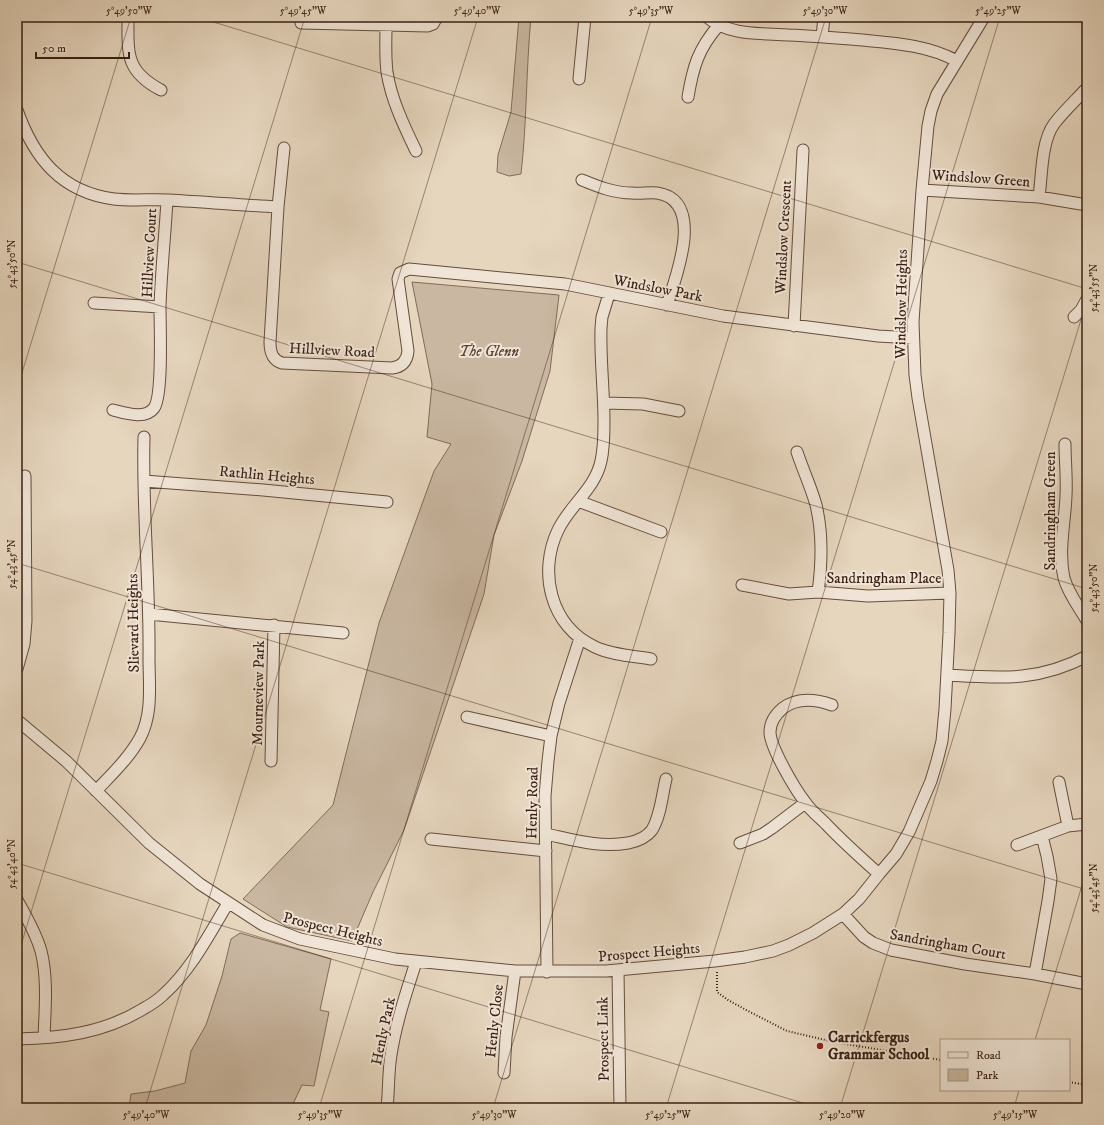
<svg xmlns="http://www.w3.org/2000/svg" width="1104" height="1125" viewBox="0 0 1104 1125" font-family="'IM FELL DW Pica',serif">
  <rect width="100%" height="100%" fill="#e6d6be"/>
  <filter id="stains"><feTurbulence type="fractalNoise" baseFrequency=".005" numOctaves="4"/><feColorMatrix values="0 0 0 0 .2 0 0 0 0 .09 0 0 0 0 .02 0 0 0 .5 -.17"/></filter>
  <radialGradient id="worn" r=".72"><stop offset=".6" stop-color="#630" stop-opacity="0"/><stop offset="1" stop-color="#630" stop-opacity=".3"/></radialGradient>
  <path fill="#c9b7a1" stroke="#826b5a" d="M519,17H531C526,69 527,122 521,174L509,176L497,172L498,155L511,112Z
    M412,282L559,295L550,371L522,461L494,535L484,594L404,830L373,892L352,941L287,927L243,899L333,805L379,623L434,471L451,444L427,437L432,384Z
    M240,933L331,959L320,1010L329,1012L314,1086L302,1085L292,1106L294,1108H129L131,1094L155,1091L185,1083L191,1051L206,1025L222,976L231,939Z"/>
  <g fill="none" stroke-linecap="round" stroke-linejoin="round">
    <path stroke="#7e6857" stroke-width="3.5" d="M759,20V17"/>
    <defs>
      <path id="street" d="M128,17C128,53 125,71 161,90
        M707,17C729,36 761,33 789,35C813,36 838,38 862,40C894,43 928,45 957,61
        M301,23L428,26L433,24L437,17
        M386,25C386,40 385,56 387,72C391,99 404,126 416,151
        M822,37L824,17
        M579,79L585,17
        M688,97C693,67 698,49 719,25
        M17,110C34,158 61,192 114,199C132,201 150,199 168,200C205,202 241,205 278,207
        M284,148L278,207L270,342C270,352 272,360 282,363L392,368C402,367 407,361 408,351L398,279L400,273L409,269L565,284L723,316L878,336L913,338
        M582,180C599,187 614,193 632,193C640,194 649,192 657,193C706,200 676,277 667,305
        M922,190L1039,197L1087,205
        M1039,197C1042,176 1041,142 1054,124C1063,112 1075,101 1086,89
        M609,294L602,317L601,328C600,359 604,390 604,422C604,435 604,448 601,461C595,489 570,505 558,530C538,572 550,626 595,647C612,655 633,656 651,659
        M94,303L160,307
        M1074,317L1081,310L1087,299
        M794,326L803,150
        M604,403L643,404L679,411
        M113,410C125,413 145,420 154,408C163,396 160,326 160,307C161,272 165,236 167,200
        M1065,444C1065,461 1067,478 1066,496C1065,523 1058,551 1064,578C1068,593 1079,607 1087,621
        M797,452C803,470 811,487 816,505C823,534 822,563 818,592
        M144,481L263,490L387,502
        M578,501L661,532
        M742,585L789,594L818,592L868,596L950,593
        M149,614L343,633
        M17,669L24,644L26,621L25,476
        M947,675C1000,678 1038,682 1087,656
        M832,705C815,699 798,697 783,708C776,714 770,722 770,732C770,747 795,789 805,802C810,810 819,817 826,824C843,842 861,858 879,874
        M467,717L551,736
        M17,720L66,761L149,843L200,884L263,925L300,939L395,959L515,971H606L715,961L745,957L773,951L789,945L813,933L843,914L859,899L879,874L896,854L909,832L931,781L937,761L942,741L945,709L949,633L950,593L948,570L918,398L915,375L913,322L922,190L928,126L931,111L937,94L984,17
        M271,761L274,625
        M1059,782L1068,826
        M96,791C112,774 129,758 140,738C153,714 149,684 149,658C150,584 142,510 144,437
        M546,834C574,840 600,848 628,843C638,841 646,838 652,830C661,815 662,795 666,779
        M431,839L546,851
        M740,843L763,834L772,828L805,803
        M1017,845L1068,826L1087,824
        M17,900C26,916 36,933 41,951C48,978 45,1010 44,1038
        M843,914L864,937L873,943L891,950L965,964L1035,974L1087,984
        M618,970L620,1108
        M547,972L545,796L548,761L551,736L559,703L580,638
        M1035,974L1048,901L1051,879L1047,856L1042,836
        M17,1039C62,1038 104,1033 143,1009C150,1005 157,1001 163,995C191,970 209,935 228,903
        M504,1073L506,1037L515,971
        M387,1108C389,1090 388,1073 391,1055C396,1023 406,993 416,962"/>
    </defs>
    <use href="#street" stroke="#654d3e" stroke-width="13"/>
    <path stroke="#3a1f14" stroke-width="2" stroke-dasharray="1 2" stroke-linecap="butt" d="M717,972V992L728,1000L748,1011L787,1031L834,1042L941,1060
      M1069,1082L1087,1085"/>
    <use href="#street" stroke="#efe4d5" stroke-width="11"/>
  </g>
  <path fill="none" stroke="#3a1f14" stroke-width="1" stroke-opacity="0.45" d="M197,17L1087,289M17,262L1087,589M17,389L131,17M17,563L1087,890M17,863L819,1108M17,958L305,17M1035,1040L1087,869M145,1108L478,17M319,1108L652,17M493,1108L826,17M666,1108L1000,17M840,1108L1087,300M1014,1108L1019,1090"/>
  <circle fill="#8f2418" stroke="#efe4d5" stroke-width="1.5" cx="820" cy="1046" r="4"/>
  <g text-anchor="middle" stroke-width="4" stroke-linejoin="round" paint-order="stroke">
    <g font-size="15" fill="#3a1f14" stroke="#efe4d5">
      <text transform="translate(981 178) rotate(4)" y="5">Windslow Green</text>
      <text transform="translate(783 237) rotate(-87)" y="5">Windslow Crescent</text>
      <text transform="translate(149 253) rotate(-87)" y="5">Hillview Court</text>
      <text transform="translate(658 288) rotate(11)" y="5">Windslow Park</text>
      <text transform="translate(901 304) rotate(-89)" y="5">Windslow Heights</text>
      <text transform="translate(332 350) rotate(3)" y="5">Hillview Road</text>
      <text transform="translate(267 475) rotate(5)" y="5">Rathlin Heights</text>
      <text transform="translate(1050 511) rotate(-90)" y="5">Sandringham Green</text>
      <text x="884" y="583">Sandringham Place</text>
      <text transform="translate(133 623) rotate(-91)" y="5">Slievard Heights</text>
      <text transform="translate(258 693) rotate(-89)" y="5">Mourneview Park</text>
      <text transform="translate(532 803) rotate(-89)" y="5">Henly Road</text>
      <text transform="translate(333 929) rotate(14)" y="5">Prospect Heights</text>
      <text transform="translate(948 944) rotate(10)" y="5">Sandringham Court</text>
      <text transform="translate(649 952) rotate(-5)" y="5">Prospect Heights</text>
      <text transform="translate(494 1021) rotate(-84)" y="5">Henly Close</text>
      <text transform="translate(383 1031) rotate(-78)" y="5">Henly Park</text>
      <text transform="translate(603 1039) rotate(-91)" y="5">Prospect Link</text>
    </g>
    <g font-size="15" font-style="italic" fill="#5e4537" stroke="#efe4d5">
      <text x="489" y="356">The Glenn</text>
    </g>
    <g font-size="15" font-weight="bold" fill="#3a1f14" stroke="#efe4d5" text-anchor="start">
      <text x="828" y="1042">Carrickfergus<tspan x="828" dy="17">Grammar School</tspan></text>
    </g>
  </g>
  <rect width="1104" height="1125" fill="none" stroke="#e6d6be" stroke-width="44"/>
  <rect x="940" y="1039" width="130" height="52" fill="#efe4d5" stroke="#a79588"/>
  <rect x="948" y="1052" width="20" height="6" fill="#efe4d5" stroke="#a79588"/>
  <text x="976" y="1059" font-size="12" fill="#3a1f14">Road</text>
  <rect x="948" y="1069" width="20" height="12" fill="#c9b7a1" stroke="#a79588"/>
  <text x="976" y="1079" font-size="12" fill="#3a1f14">Park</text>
  <path d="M36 52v6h93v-6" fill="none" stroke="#3a1f14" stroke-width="2"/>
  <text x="42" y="52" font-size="12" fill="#3a1f14" stroke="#efe4d5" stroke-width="3" paint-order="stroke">50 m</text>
  <rect x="22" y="22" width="1060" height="1081" fill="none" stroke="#3a1f14" stroke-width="1.5"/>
  <g font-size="10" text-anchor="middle" fill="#3a1f14">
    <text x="129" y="14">5°49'50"W</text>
    <text x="303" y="14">5°49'45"W</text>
    <text x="477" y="14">5°49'40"W</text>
    <text x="651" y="14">5°49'35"W</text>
    <text x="825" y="14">5°49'30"W</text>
    <text x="998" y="14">5°49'25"W</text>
    <text transform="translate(11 264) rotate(-90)" y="4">54°43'50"N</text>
    <text transform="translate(1093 288) rotate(-90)" y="4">54°43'55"N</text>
    <text transform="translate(11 564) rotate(-90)" y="4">54°43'45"N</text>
    <text transform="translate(1093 588) rotate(-90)" y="4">54°43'50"N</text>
    <text transform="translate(11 864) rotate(-90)" y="4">54°43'40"N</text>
    <text transform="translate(1093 888) rotate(-90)" y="4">54°43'45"N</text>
    <text x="146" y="1118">5°49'40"W</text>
    <text x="320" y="1118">5°49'35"W</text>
    <text x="494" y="1118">5°49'30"W</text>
    <text x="668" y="1118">5°49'25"W</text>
    <text x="842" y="1118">5°49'20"W</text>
    <text x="1015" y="1118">5°49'15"W</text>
  </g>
  <rect width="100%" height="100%" filter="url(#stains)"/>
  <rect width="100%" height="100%" fill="url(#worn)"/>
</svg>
